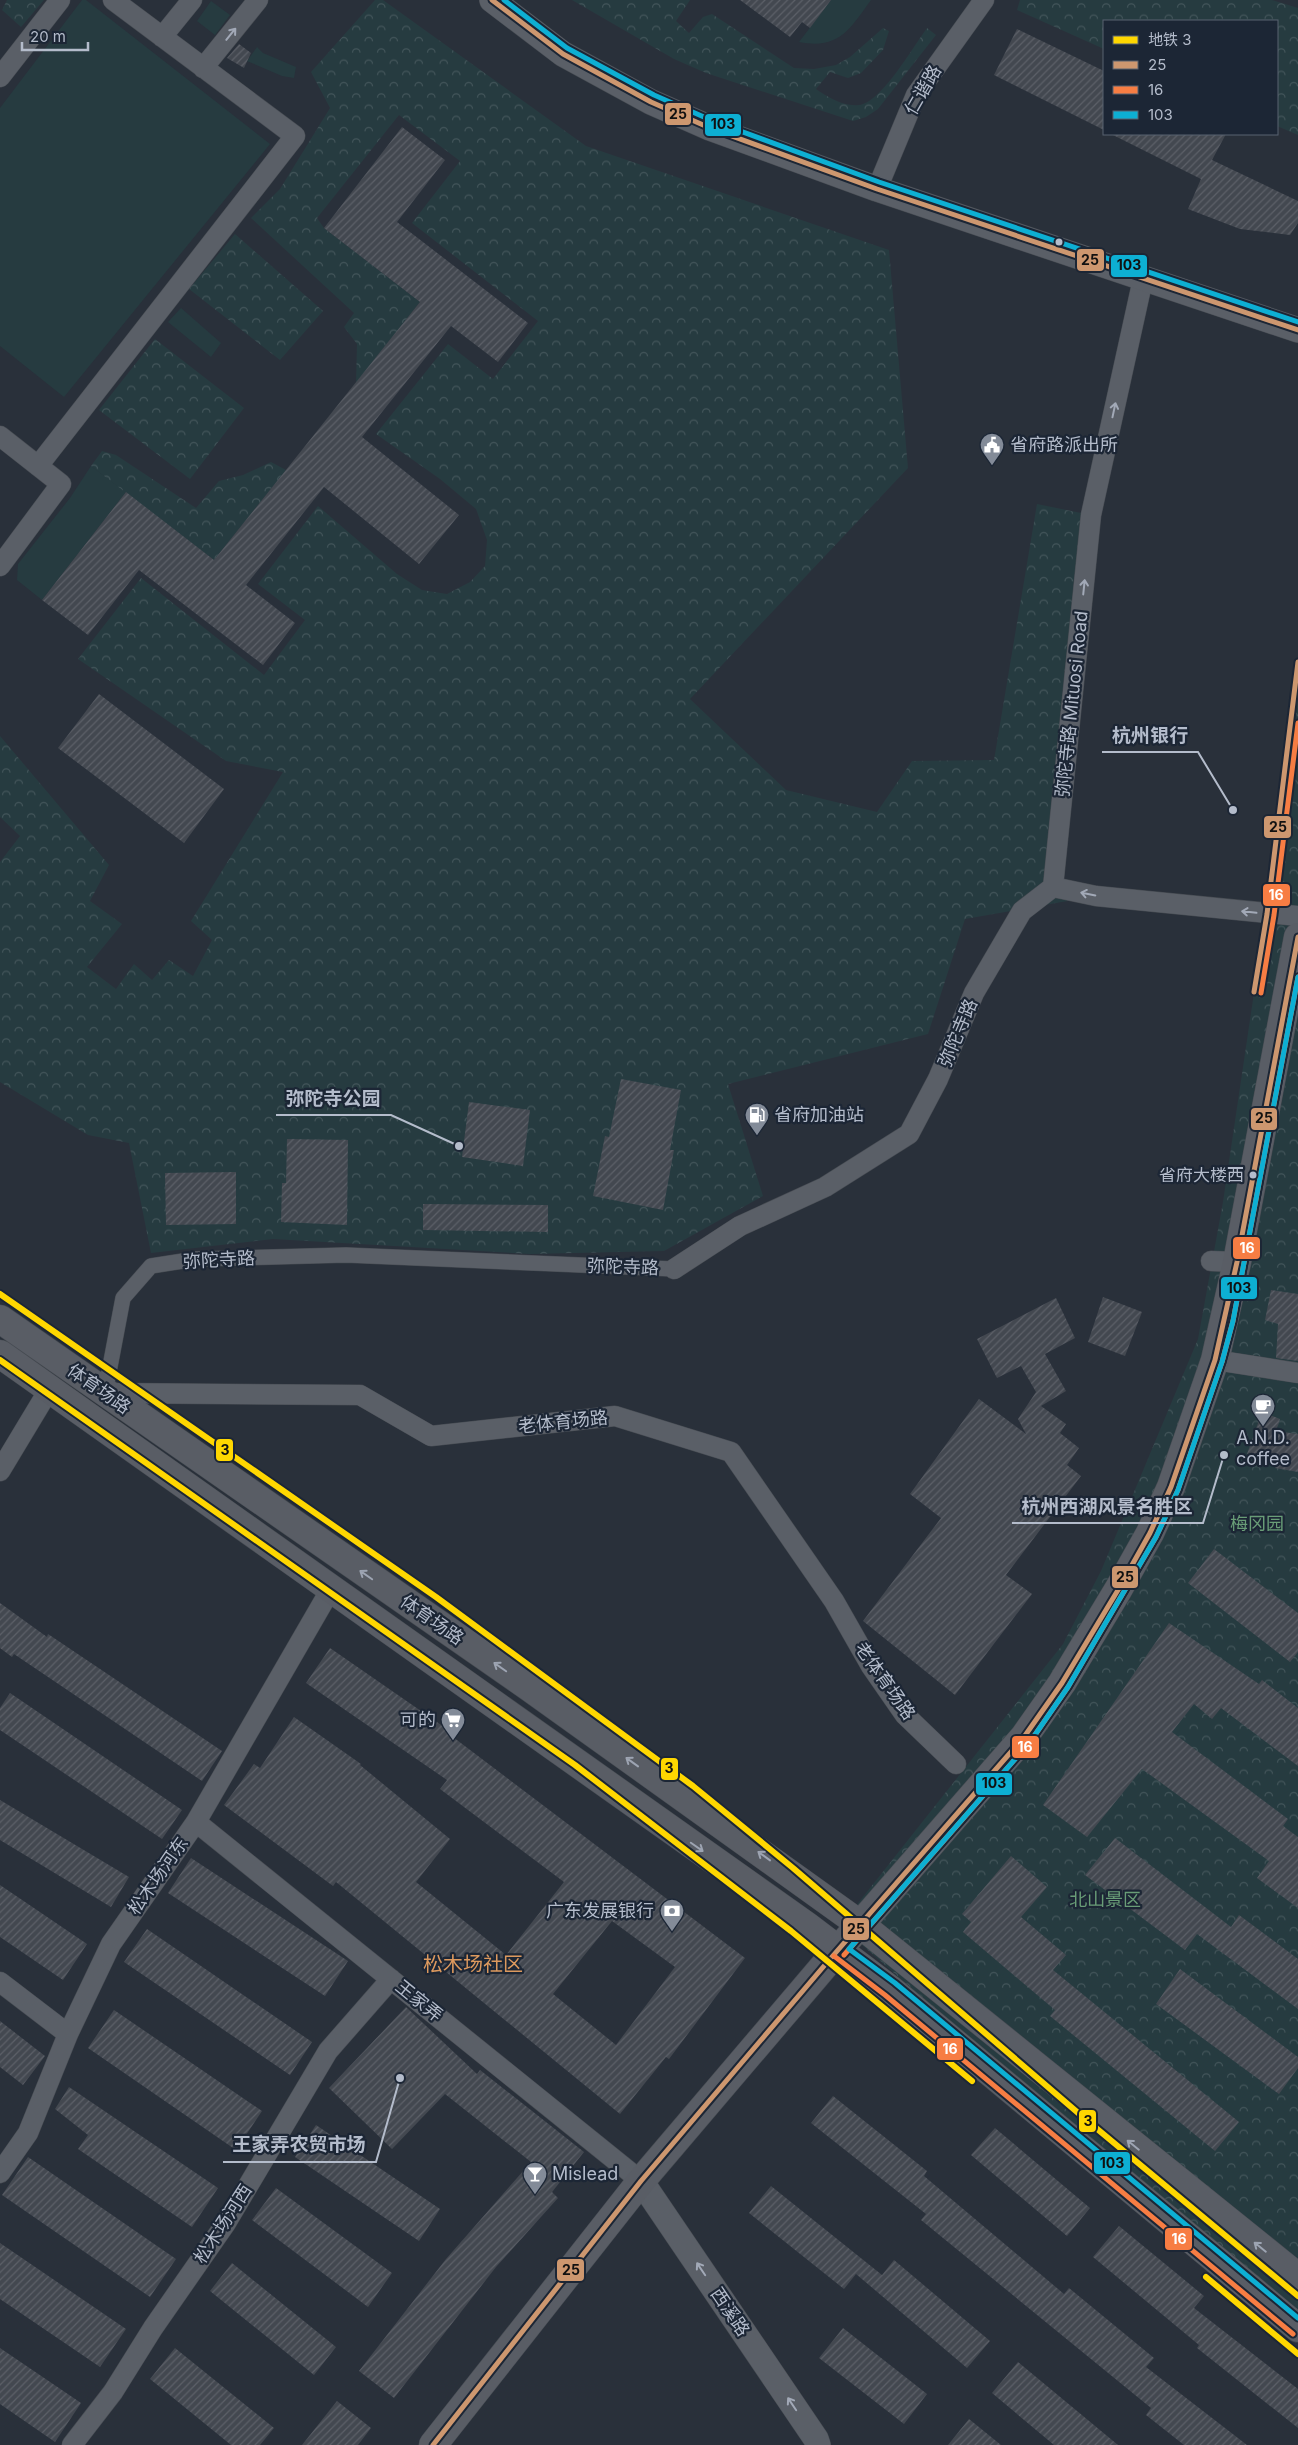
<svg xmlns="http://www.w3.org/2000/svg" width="1298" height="2445" viewBox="0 0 1298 2445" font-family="Inter,'Noto Sans SC',sans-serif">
  <defs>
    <pattern id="forest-crowns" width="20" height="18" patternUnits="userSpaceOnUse" patternTransform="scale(1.25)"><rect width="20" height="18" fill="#263b40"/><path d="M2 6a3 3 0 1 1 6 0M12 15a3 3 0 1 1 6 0" fill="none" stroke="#43555a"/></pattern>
    <pattern id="building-hatch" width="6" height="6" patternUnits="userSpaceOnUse" patternTransform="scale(1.25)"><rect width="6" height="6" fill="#434850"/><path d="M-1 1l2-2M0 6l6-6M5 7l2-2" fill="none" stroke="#5c6068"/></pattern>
  </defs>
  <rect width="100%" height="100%" fill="#29303a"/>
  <path fill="#263b40" d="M82,0H86L270,144L64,397L0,346V108Z
    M831,0H871C850,29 839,50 799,42Z
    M211,1L230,15L215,35L197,21Z
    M257,47L263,53L296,67L294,78L282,76L247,61Z
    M181,308L221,343L211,357L168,322Z
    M91,466L126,492L42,600L17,580L18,564L70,498Z"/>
  <path fill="url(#forest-crowns)" d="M7,0H44L21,27L2,10Z
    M375,0H383L586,146L889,250L908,468L690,699L786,790L877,812L912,761L994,760L1037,504L1091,515L1053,887L1096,896L965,919L928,1034L728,1084L763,1196L664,1251L530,1254L273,1239L151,1253L129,1143L88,1135L0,1082V862L20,836L0,817V736L109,865L90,901L122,924L87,967L116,989L134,964L152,980L169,960L193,976L212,940L191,921L283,772L226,761L78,659L141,578L264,675L305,620L258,584L318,506L397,574L422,590L447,594L470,582L485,566L487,540L476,509L440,479L376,434L448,344L493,379L538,321L412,223L460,161L399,115L317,218L324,228L420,302L356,383L357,344L344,327L354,313L251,218L280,189L330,108L311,72Z
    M572,0H690L676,21L689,33L703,17L712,14L794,68L814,69L836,65L850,57L883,28L889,31L883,50L861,73L848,78L830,72L816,89C827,97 844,107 859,105C881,103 913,47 927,28L936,35L878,109L866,117L853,121L706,73L674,59Z
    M1020,0H1272L1298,8V135L1277,126V21H1104V49L1017,10Z
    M235,234L323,311L280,360L189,289Z
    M155,339L244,408L190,479L99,410Z
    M102,451L116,455L196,508L219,481L243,475L271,462L286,470L214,560L91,466Z
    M1298,696V2324L840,1926L1063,1644L1101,1571L1198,1339L1223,1202Z"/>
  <path fill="url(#building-hatch)" fill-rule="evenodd" d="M740,0H831L810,28L802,22L790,37Z
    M1017,29L1104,71V130L994,75Z
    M239,44L251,53L244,68L227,58Z
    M402,127L445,160L397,222L528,323L498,362L451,326L362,437L459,515L419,564L324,487L246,585L295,623L263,665L139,570L88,635L42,600L126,492L214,560L420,302L324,228Z
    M1111,134H1226L1212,160L1298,201V223L1290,235L1240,229L1188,209L1201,179Z
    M99,694L224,789L184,843L58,748Z
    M621,1079L681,1090L670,1150H674L663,1210L593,1196L605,1136L609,1137Z
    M469,1102L530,1110L523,1166L462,1157Z
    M287,1139L348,1140L347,1225L281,1222L282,1183H286Z
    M236,1172V1224L166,1225L165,1173Z
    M423,1204L548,1205V1232L423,1230Z
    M1271,1290L1298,1294V1361L1276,1358L1278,1324L1265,1320Z
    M1103,1297L1142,1312L1125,1356L1088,1342Z
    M1056,1298L1075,1338L1045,1354L1066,1391L1041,1406L1066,1424L1060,1433L1079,1448L1067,1465L1081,1476L1006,1575L1032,1594L955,1695L863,1621L941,1518L910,1494L979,1399L1026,1434L1018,1419L1036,1392L1021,1366L997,1378L977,1339Z
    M1262,1412L1280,1419L1276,1431L1298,1434V1472L1275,1468L1276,1466L1247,1454Z
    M1214,1549L1298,1613V1652L1290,1662L1188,1583Z
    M0,1603L47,1637L48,1634L222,1751L202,1781L14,1654L12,1657L0,1648Z
    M1169,1623L1259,1684L1262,1680L1298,1708V1766L1221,1708L1212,1719L1194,1704L1172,1732L1288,1819L1283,1826L1298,1837V1908L1257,1878L1269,1861L1142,1769L1087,1837L1043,1805Z
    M330,1648L447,1729L445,1731L745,1958L669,2059L666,2057L620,2114L336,1882L333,1886L224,1805L254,1764L260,1768L294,1717L361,1764L360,1765L450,1839L416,1882L506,1955L564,1882L440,1789L447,1780L306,1683ZM612,1921L675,1967L616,2045L553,1994Z
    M10,1693L182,1810L162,1839L0,1730V1708Z
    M0,1800L129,1877L111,1907L0,1840Z
    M1115,1838L1231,1927L1239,1915L1298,1959V2009L1197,1934L1185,1950L1085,1875Z
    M1011,1856L1047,1887L1021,1917L1066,1955L1053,1970L1239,2122L1215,2151L1050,2016L1055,2010L963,1932L971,1922L962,1914Z
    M191,1858L348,1961L325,1996L168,1893Z
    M0,1885L87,1944L63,1980L0,1937Z
    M147,1929L312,2042L290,2075L124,1962Z
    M1180,1969L1298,2057V2068L1279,2094L1156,2004Z
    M406,2007L477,2074L480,2070L584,2152L552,2192L558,2198L496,2267L394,2398L359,2371L446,2259L531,2162L445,2094L392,2149L329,2088Z
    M114,2010L262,2111L236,2150L88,2048Z
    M0,2021L45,2056L23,2085L0,2067Z
    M69,2087L218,2188L192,2227L78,2149L88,2135L55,2109Z
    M833,2096L927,2171L924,2176L1064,2294L1069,2288L1154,2358L1146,2367L1247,2445H1184L1146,2415L1151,2408L921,2220L926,2214L811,2123Z
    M316,2125L440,2209L419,2241L295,2157Z
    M995,2128L1090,2208L1067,2236L971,2155Z
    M28,2157L176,2259L150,2297L2,2195Z
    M771,2186L882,2275L894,2260L990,2341L967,2368L856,2274L844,2289L749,2213Z
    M276,2188L392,2273L368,2307L252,2220Z
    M1119,2226L1204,2296L1194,2308L1298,2389V2428L1197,2348L1199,2345L1093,2257Z
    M0,2243L126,2329L100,2367L0,2299Z
    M232,2263L336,2347L314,2375L210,2291Z
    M843,2328L927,2394L904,2424L819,2358Z
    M0,2348L81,2403L55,2442L0,2404Z
    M175,2348L274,2428L260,2445H231L150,2379Z
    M1018,2362L1118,2445H1054L992,2393Z
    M337,2401L371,2428L358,2445H302Z
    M969,2419L1001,2445H948Z"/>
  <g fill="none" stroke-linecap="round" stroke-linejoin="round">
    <defs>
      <path id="pedestrian" d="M105,1393L123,1298L151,1266L196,1259L346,1255L674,1269"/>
      <path id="minor" d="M162,37L192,0
        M203,68L258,0
        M0,77L60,0
        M877,189L916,95L984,0
        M1143,279L1091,515L1053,887L1096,896L1298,916
        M0,436L61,484L0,566
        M38,466L295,136L113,0
        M1211,1261L1237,1262
        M674,1269L740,1226L825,1187L909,1134L938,1079L974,993L1022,911L1053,887
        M1215,1360L1298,1373
        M105,1393L360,1395L431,1436L615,1416L731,1452L834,1601L871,1666L905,1715L956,1764
        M0,1471L50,1388
        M196,1822L641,2181
        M0,1982L68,2034
        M0,2173L28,2133L68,2034L111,1944L196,1822L332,1587
        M72,2445L113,2392L153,2328L226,2223L328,2051L391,1979"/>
      <path id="tertiary" d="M492,0L563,54L651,102L710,128L877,189L1298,330
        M641,2181L816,2439L818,2445"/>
      <path id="secondary" d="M0,1319L529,1687L861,1925L1298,2277
        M0,1354L807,1926L890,1989L1298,2328
        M433,2445L641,2181L824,1966L1024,1737L1062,1683L1118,1590L1150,1533L1171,1487L1215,1360L1237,1262L1298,937"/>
    </defs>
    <use href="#pedestrian" stroke="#464b52" stroke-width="16"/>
    <use href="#minor" stroke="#464b52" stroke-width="21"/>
    <use href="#tertiary" stroke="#464b52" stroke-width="26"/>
    <use href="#secondary" stroke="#464b52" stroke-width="29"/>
    <use href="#pedestrian" stroke="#5a5f67" stroke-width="15"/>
    <use href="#minor" stroke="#5a5f67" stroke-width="20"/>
    <use href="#tertiary" stroke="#5a5f67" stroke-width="25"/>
    <use href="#secondary" stroke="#595d65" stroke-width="28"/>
    <defs>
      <path id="bus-1" d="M492,0L563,54L651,102L710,128L877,189L1298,330
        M1254,992L1267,914L1298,662
        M433,2445L641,2181L824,1966L1024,1737L1062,1683L1118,1590L1150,1533L1171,1487L1215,1360L1237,1262L1298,937"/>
      <path id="bus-2" d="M1261,993L1274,915L1298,723
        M844,1955L1030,1742L1068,1687L1156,1537L1178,1490L1222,1362L1233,1321L1298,977
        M834,1956L885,1995L1293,2334"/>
      <path id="bus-3" d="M504,0L567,48L654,95L713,121L879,182L1298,322
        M1298,977L1233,1321L1222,1362L1178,1490L1156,1537L1068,1687L1030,1742L849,1949L895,1983L1298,2318"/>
    </defs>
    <use href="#bus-1" stroke="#1c2635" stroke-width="9"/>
    <use href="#bus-2" stroke="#1c2635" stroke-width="9"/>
    <use href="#bus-3" stroke="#1c2635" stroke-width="9"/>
    <use href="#bus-1" stroke="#cd976f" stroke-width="5"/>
    <use href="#bus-2" stroke="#f77d43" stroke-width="5"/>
    <use href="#bus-3" stroke="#0dafd3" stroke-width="5"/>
    <defs>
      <path id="metro-1" d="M0,1294L436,1597L693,1786L793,1868L1084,2118L1298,2296
        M0,1360L575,1765L791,1931L972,2081
        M1206,2277L1298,2354"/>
    </defs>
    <use href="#metro-1" stroke="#1c2635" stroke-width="10"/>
    <use href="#metro-1" stroke="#ffd700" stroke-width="6"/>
  </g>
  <defs><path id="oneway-shaft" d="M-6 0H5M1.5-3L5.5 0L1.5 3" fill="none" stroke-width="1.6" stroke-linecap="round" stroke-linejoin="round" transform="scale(1.25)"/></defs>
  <g stroke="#a2a9b7">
    <use href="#oneway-shaft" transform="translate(231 34) rotate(-51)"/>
    <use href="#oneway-shaft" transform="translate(1114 410) rotate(-78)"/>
    <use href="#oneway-shaft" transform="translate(1084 587) rotate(-84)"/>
    <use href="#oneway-shaft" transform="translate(1088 894) rotate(-169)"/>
    <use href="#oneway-shaft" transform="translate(1249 912) rotate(-174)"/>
    <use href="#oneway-shaft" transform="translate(701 2269) rotate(-124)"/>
    <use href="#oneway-shaft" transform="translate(792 2404) rotate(-124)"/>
  </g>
  <g stroke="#9da4b2">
    <use href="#oneway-shaft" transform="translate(366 1575) rotate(-145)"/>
    <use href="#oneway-shaft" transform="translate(500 1667) rotate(-145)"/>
    <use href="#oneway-shaft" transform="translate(632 1762) rotate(-144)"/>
    <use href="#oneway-shaft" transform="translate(697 1847) rotate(35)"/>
    <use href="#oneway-shaft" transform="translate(764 1856) rotate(-144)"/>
    <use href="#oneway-shaft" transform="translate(1133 2145) rotate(-141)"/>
    <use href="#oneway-shaft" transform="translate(1260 2247) rotate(-141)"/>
  </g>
  <defs>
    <symbol id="civic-pin" viewBox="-11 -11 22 30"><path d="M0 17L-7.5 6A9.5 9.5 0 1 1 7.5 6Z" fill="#838b98" stroke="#1c2635"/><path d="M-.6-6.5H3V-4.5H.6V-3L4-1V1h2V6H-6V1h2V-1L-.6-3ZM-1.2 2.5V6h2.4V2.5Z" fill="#fff"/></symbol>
    <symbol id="fuel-pin" viewBox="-11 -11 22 30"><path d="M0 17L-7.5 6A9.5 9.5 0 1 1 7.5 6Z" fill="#838b98" stroke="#1c2635"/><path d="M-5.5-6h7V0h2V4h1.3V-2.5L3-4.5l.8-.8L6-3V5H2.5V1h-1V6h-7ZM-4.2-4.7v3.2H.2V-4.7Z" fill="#fff"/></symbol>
    <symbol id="cafe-pin" viewBox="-11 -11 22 30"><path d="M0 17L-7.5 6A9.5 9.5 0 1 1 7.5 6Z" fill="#838b98" stroke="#1c2635"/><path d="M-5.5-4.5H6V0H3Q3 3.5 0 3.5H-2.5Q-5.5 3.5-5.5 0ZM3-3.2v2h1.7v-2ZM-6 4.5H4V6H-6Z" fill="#fff"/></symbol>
    <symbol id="supermarket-pin" viewBox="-11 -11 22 30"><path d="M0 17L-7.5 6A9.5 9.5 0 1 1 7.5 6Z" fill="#838b98" stroke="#1c2635"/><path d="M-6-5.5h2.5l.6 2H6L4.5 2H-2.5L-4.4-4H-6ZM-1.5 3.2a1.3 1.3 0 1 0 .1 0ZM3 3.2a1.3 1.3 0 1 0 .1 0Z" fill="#fff"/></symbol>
    <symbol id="bank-pin" viewBox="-11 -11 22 30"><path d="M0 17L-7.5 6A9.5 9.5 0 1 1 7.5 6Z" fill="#838b98" stroke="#1c2635"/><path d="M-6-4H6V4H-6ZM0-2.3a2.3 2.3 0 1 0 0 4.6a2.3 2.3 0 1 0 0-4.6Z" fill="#fff"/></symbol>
    <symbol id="bar-pin" viewBox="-11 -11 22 30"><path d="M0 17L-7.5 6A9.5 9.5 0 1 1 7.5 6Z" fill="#838b98" stroke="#1c2635"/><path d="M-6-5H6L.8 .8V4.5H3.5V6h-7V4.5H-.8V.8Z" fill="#fff"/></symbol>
  </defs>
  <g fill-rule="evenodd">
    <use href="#civic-pin" x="978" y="431" width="28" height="38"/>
    <use href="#fuel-pin" x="743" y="1101" width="28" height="38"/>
    <use href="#cafe-pin" x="1249" y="1392" width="28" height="38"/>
    <use href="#supermarket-pin" x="439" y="1706" width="28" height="38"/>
    <use href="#bank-pin" x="658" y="1897" width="28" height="38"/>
    <use href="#bar-pin" x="521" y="2160" width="28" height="38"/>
  </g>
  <g fill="#b4bccb" stroke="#1c2635" stroke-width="2">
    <circle cx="1059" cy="242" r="4.5"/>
    <circle cx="1253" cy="1175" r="4.5"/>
  </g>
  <g text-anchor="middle" stroke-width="4.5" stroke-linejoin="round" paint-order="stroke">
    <g font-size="17" fill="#b4bccb" stroke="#1c2635" text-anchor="end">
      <text x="1244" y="1181">省府大楼西</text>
    </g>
    <g font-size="18" fill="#b4bccb" stroke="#1c2635">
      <text transform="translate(923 90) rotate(-60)" y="6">仁谐路</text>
      <text transform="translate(1072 704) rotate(-84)" y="6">弥陀寺路 Mituosi Road</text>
      <text transform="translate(958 1033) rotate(-67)" y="6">弥陀寺路</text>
      <text transform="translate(219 1260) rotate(-3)" y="6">弥陀寺路</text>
      <text transform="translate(623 1267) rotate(2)" y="6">弥陀寺路</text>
      <text transform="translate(99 1389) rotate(35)" y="6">体育场路</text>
      <text transform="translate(563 1422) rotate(-6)" y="6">老体育场路</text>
      <text transform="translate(432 1620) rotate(35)" y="6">体育场路</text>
      <text transform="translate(885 1681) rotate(55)" y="6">老体育场路</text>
      <text transform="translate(158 1876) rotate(-55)" y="6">松木场河东</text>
      <text transform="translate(419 2001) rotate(39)" y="6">王家弄</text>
      <text transform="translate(223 2224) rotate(-57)" y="6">松木场河西</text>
      <text transform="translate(730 2312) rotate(56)" y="6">西溪路</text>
    </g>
    <g font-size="18" fill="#b4bccb" stroke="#1c2635" text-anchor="start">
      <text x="1010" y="451">省府路派出所</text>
      <text x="774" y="1121">省府加油站</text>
      <text x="1263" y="1444" text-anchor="middle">A.N.D.<tspan x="1263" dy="21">coffee</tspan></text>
      <text x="436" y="1726" text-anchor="end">可的</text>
      <text x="654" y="1917" text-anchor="end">广东发展银行</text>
      <text x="552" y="2180">Mislead</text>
    </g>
    <g font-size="18" fill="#699d77" stroke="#1c2635">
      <text x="1257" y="1530">梅冈园</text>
      <text x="1105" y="1906">北山景区</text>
    </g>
    <g font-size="20" fill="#dc995e" stroke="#1c2635">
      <text x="473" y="1971">松木场社区</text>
    </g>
  </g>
  <path fill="none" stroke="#b4bccb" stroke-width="2" d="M1233 810L1198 752H1102M459 1146L391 1115H276M1224 1455L1203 1523H1012M400 2078L376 2162H223"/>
  <g fill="#b4bccb" stroke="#1c2635" stroke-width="2">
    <circle cx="1233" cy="810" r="5"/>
    <circle cx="459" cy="1146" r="5"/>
    <circle cx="1224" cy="1455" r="5"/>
    <circle cx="400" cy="2078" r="5"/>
  </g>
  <g font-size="19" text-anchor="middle" font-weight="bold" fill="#b4bccb" stroke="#1c2635" stroke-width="4.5" stroke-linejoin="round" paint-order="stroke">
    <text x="1150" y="742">杭州银行</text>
    <text x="333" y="1105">弥陀寺公园</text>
    <text x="1107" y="1513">杭州西湖风景名胜区</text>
    <text x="299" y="2151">王家弄农贸市场</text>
  </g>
  <g stroke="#1c2635" stroke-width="2">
    <rect x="664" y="102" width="28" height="24" rx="5" fill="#cd976f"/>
    <rect x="704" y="113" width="38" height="24" rx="5" fill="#0dafd3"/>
    <rect x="1076" y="248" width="29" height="24" rx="5" fill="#cd976f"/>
    <rect x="1110" y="254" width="38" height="24" rx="5" fill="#0dafd3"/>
    <rect x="1263" y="815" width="29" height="24" rx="5" fill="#cd976f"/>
    <rect x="1262" y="883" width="29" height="24" rx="5" fill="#f77d43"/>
    <rect x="1250" y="1107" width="28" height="24" rx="5" fill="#cd976f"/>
    <rect x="1232" y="1236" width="29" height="24" rx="5" fill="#f77d43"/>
    <rect x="1220" y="1276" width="38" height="24" rx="5" fill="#0dafd3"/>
    <rect x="215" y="1438" width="19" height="24" rx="5" fill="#ffd700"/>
    <rect x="1111" y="1565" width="28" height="24" rx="5" fill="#cd976f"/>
    <rect x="1011" y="1735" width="29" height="24" rx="5" fill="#f77d43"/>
    <rect x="660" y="1757" width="19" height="24" rx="5" fill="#ffd700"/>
    <rect x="975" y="1772" width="38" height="24" rx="5" fill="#0dafd3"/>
    <rect x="842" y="1917" width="28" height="24" rx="5" fill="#cd976f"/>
    <rect x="936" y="2037" width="28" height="24" rx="5" fill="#f77d43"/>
    <rect x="1078" y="2109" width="19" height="24" rx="5" fill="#ffd700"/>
    <rect x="1093" y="2151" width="38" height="24" rx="5" fill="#0dafd3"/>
    <rect x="1164" y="2227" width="29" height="24" rx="5" fill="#f77d43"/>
    <rect x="556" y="2258" width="29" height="24" rx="5" fill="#cd976f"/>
  </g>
  <g font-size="14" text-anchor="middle" font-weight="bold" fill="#fff">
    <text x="1276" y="900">16</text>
    <text x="1247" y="1253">16</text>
    <text x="1025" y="1752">16</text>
    <text x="950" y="2054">16</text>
    <text x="1179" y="2244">16</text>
  </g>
  <g font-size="14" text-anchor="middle" font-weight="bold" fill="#111">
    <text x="678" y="119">25</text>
    <text x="723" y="129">103</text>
    <text x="1090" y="265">25</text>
    <text x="1129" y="270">103</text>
    <text x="1278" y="832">25</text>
    <text x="1264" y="1123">25</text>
    <text x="1239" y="1293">103</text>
    <text x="225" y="1455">3</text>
    <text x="1125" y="1582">25</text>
    <text x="669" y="1773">3</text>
    <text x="994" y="1788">103</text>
    <text x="856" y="1934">25</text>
    <text x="1088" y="2126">3</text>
    <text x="1112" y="2168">103</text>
    <text x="571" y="2275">25</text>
  </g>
  <rect x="1103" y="20" width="175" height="115" fill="#1c2635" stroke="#596271"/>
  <rect x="1113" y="36" width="25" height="8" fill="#ffd700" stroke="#596271"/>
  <text x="1148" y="45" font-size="15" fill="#b4bccb">地铁 3</text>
  <rect x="1113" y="61" width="25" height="8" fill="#cd976f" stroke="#596271"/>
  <text x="1148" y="70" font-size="15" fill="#b4bccb">25</text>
  <rect x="1113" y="86" width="25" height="8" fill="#f77d43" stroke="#596271"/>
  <text x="1148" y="95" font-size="15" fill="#b4bccb">16</text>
  <rect x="1113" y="111" width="25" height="8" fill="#0dafd3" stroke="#596271"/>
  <text x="1148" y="120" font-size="15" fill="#b4bccb">103</text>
  <path d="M22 42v8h66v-8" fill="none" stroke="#b4bccb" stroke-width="2.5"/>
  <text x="30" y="42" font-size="15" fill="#b4bccb" stroke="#1c2635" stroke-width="4" paint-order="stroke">20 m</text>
</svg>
